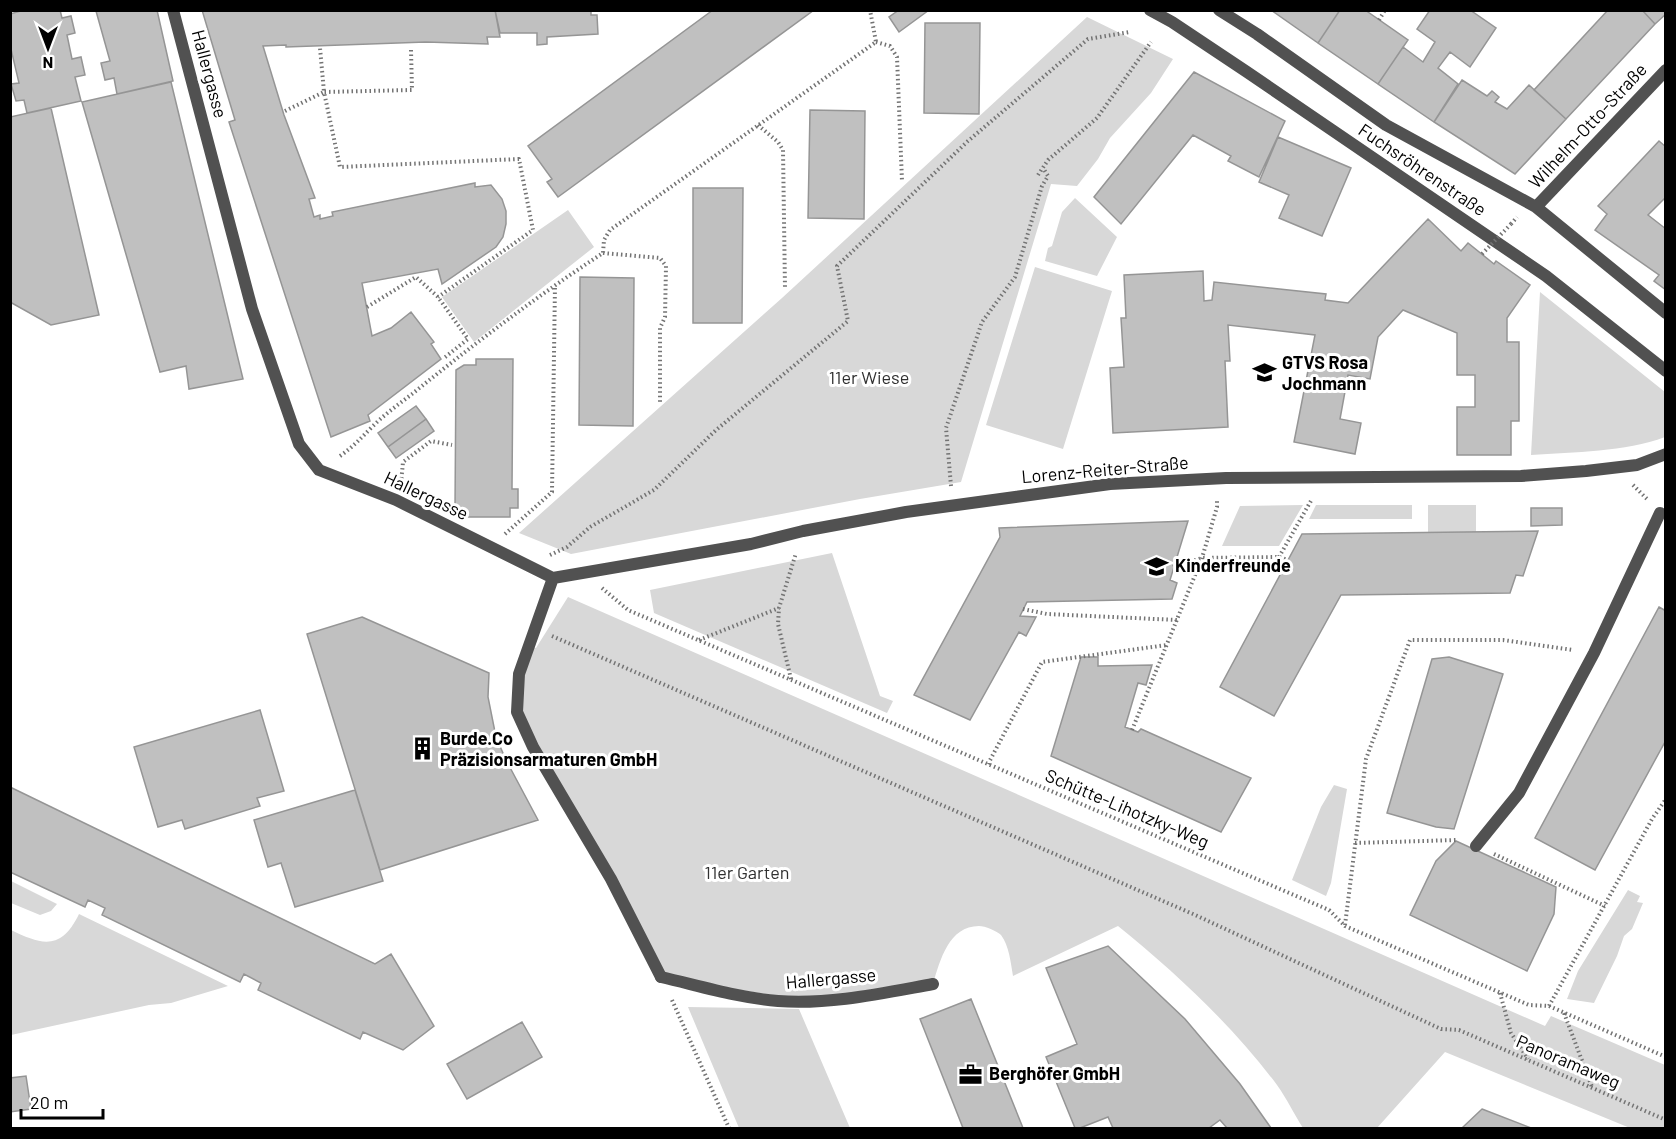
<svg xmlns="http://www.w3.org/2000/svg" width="1676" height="1139" viewBox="0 0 1676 1139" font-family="Barlow,sans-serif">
  <rect width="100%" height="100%" fill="#fff"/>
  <path fill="#d8d8d8" d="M1087,17L1173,59L1151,93L1110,138L1098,159L1077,186L1051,184L961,482L860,499L571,554L519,533L782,298Z
    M1075,198L1117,237L1097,276L1045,261L1048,248L1052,246L1062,212Z
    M568,210L594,247L474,342L442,297Z
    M1035,267L1112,291L1063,449L986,425Z
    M1540,292L1665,392V437C1625,452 1574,452 1531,455Z
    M1303,505L1279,546H1222L1240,506Z
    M1316,505H1412V519H1309Z
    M1428,505H1476V532H1428Z
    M832,553L880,696L893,701L887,713L654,613L650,590Z
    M568,597L1545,1026L1551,1016L1665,1065V1128H1630L1445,1052L1377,1128H1303C1294,1114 1287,1099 1277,1085C1232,1025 1176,973 1118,926L1013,976C1011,964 1009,945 1001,935C997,931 985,926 979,926C949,926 940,960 933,984L809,1001L661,977L517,712L529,646L536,648Z
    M1334,785L1347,789L1331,883L1326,896L1292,880L1321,807Z
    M11,881L57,904L51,911L40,915L11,903Z
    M1628,890L1640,896L1637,902L1643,903L1632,929L1624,936L1617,956L1594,1003L1567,999L1578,971Z
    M79,914L228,986L171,1003L149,1005L11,1035V930C42,945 61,951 79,914Z
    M688,1007L799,1009L850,1128H739Z"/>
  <path fill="#c0c0c0" stroke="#959595" stroke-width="1.5" d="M24,10H60L62,18L71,16L75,33L67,35L72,59L81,57L85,75L75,77L81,101L27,113L24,100L16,101L11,84L19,83L10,45V14Z
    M88,10H157L173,81L117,94L114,78L105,80L101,63L110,61L96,11Z
    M202,10H495L500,37H487L488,44L426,42L286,47V45L263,46L284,115L315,198L309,199L314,217L320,215V219L333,216L332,212L475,183V187L491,185L502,199L506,211V224L503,237L496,247L442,284L438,269L362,283L372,336L391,328L411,312L434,342L431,344L441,359L368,415L370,421L331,437L229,122L235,120Z
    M495,10H591V15H597L598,34L547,37V44L537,45V33H500Z
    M713,10H814L558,197L547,182L552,179L528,146Z
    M899,10H929L899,32L889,17Z
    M1271,10H1340L1318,43Z
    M1340,10H1365L1408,40L1378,84L1318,43Z
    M1430,10H1470L1496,28L1470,67L1450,52L1438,68L1458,84L1434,122L1378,84L1403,47L1423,62L1435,42L1417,29Z
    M1608,10H1642L1655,24L1566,119L1534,90Z
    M1642,10H1666V14L1655,24Z
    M925,23H980L979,114L924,113Z
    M1194,72L1285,121L1259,177L1228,161L1231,156L1193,135L1121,224L1094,197Z
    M1462,80L1487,96L1492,91L1499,97L1495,102L1507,109L1529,85L1566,119L1515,174L1434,122Z
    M171,82L243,379L189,389L186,366L160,372L82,102Z
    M51,108L99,315L51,325L10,302V117Z
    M810,110L865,111L864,219L808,218Z
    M1278,137L1351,168L1322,236L1279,218L1289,195L1259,182Z
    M1659,141L1666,147V197L1648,215L1666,229V290L1654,281L1659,275L1595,230L1607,214L1598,206Z
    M693,188H743L742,323H693Z
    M1428,219L1461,251L1468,243L1494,264L1496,261L1530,285L1507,318V342H1519V421H1511V455H1457V407H1475V375H1457V333L1403,310L1378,337L1370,379L1348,375L1340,419L1361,423L1355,454L1294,442L1315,335L1228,325L1230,361H1225L1228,427L1113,433L1110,368L1124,367L1121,318H1126L1124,275L1203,271L1204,301L1212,300L1214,282L1326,294L1325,300L1348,303Z
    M580,277L634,278L633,426L579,425Z
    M476,359H513L512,489H518V508H510V517H462V509H455L456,370L464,365H476Z
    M416,406L426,419L388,447L378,433Z
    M426,419L434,431L396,458L388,447Z
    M1531,508H1562V525L1531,526Z
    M1188,521L1170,580L1177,583L1172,599L1027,602L1020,616L1036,617L1026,636L1019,632L970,720L914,695L1000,537L999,528Z
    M1538,531L1523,576L1516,575L1510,593L1341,595L1274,716L1220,687L1302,534Z
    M1659,607L1666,611V740L1595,870L1535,838Z
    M362,617L489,673L488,697L496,737L506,760L538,820L380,870L307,634Z
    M1081,657H1098V666L1152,665L1146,685L1138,683L1125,727L1138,732L1141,729L1251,778L1221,832L1051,756Z
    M1449,657L1503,674L1454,829L1436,827L1387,813L1432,659Z
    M260,710L284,791L257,798L260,806L185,829L182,820L158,827L134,747Z
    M10,787L375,964L391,954L434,1026L403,1050L363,1032L360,1039L258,990L261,983L244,974L240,982L102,915L105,908L88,900L85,907L10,872Z
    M355,790L383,881L295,907L281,863L268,867L254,820Z
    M1456,841L1556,887L1554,914L1527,971L1410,915L1436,861Z
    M1108,946L1185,1019L1240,1084L1271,1128H1227L1220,1120L1209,1128H1113L1108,1117L1080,1128H1075L1046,1057L1077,1044L1046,968Z
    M971,999L1023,1128H963L920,1019Z
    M522,1022L542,1057L467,1099L447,1064Z
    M26,1076L31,1109L10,1112V1078Z
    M1482,1109L1531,1128H1462Z"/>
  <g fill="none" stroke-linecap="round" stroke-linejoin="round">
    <path stroke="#737373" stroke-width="4" stroke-dasharray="1.5 3" stroke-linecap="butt" d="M1379,20L1385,10
      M876,42L890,46L897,57L902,181
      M411,50L412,90L324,92L340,167L519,159L533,230L438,297
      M285,111L324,92L320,48
      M758,125L778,142L783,150L785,289
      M1038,175L1048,160L1097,118L1151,42
      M1511,224L1517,217
      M603,253L660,258L666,266L665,317L660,328V402
      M367,307L416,277L438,297L468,339L444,358
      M340,456C353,447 362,437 373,426C385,414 399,404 412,394C474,344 537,296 603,253L604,240L610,230L876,42L870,10
      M401,483L403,462L431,441L452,445
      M1633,485L1647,499
      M951,486L946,428L982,322L1015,277L1042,186L1048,176L1043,168
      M505,534L552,492L555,285
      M550,555L567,547L590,527L654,490L716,430L848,321L837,266L968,141L1088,39L1130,32
      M1279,557L1312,499
      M1173,567L1202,558L1279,557L1288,560
      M602,588L628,610L1329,910L1345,926L1529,1005L1549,1006L1666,1057
      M1023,609L1047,614L1177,620
      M552,636L1193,914L1441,1029L1459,1030L1666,1120
      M699,640L779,608
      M791,679L778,624L779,608L796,553
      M1132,730L1202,558L1217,507V500
      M988,764L1042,662L1167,645
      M1355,843L1457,840
      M1494,854L1605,906
      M1345,925L1366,759L1410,640H1503L1573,650
      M1500,993L1511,1033L1528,1059
      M672,1000L729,1128
      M1549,1006L1652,819L1666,799
      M1564,1013L1592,1087"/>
    <path stroke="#515151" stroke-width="12" d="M1476,846L1519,793L1594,653L1660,513
      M661,977C700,986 739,998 778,1001C829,1005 883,993 933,984"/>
    <path stroke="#515151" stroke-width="12" d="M173,10L252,309L299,444L319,470L396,500L553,578L519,674L517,712L533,747L611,879L661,977
      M1150,10L1172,22L1247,72L1546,276L1666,371
      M1219,10L1257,34L1386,125L1536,207L1666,313
      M1536,207L1666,70
      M553,578L751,544L803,531L906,512L1110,484L1226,478L1521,476L1586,471L1637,465L1666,454"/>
    <path stroke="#737373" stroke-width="4" stroke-dasharray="1.5 3" stroke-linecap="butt" d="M1482,254L1511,224"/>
  </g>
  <defs>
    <symbol id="school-bare" viewBox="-9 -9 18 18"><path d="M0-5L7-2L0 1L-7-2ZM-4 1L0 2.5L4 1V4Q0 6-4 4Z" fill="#000" stroke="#fff" stroke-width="2.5" paint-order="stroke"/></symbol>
    <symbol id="building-bare" viewBox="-9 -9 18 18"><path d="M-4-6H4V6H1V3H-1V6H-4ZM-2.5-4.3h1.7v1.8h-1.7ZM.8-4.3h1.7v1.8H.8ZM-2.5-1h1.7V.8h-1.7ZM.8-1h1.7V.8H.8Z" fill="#000" stroke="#fff" stroke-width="2.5" paint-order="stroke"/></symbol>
    <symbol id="office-bare" viewBox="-9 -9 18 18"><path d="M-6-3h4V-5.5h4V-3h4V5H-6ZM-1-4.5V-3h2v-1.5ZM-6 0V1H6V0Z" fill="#000" stroke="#fff" stroke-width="2.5" paint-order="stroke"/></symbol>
  </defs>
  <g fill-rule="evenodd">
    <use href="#school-bare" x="1248" y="356" width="33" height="33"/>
    <use href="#school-bare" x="1140" y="550" width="33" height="33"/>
    <use href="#building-bare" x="406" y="732" width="33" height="33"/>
    <use href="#office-bare" x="954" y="1058" width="33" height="33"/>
  </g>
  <g text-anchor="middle" stroke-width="6" stroke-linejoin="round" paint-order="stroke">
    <g font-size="18" fill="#000" stroke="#fff">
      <text transform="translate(209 74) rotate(75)" y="6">Hallergasse</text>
      <text transform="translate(1588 126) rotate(-47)" y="6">Wilhelm-Otto-Straße</text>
      <text transform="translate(1422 170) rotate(34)" y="6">Fuchsröhrenstraße</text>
      <text transform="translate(1105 470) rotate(-5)" y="6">Lorenz-Reiter-Straße</text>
      <text transform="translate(426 496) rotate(25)" y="6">Hallergasse</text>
      <text transform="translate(1127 809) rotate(23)" y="6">Schütte-Lihotzky-Weg</text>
      <text transform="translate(831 979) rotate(-5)" y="6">Hallergasse</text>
      <text transform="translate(1568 1062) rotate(23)" y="6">Panoramaweg</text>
    </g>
    <g font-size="18" font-weight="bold" fill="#000" stroke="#fff" text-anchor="start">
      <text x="1282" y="369">GTVS Rosa<tspan x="1282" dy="21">Jochmann</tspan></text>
      <text x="1175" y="572">Kinderfreunde</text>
      <text x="440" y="745">Burde.Co<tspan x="440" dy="21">Präzisionsarmaturen GmbH</tspan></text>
      <text x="989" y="1080">Berghöfer GmbH</text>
    </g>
    <g font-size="18" fill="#2f2f2f" stroke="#fff">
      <text x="869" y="384">11er Wiese</text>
      <text x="747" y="879">11er Garten</text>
    </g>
  </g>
  <rect width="1676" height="1139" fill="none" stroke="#000000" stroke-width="24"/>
  <g transform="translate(48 48) rotate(180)" stroke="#ffffff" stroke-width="4.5" paint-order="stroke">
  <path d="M0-4.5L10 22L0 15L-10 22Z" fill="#000000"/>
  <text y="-9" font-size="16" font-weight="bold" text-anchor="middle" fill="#000000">N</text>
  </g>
  <path d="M21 1109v9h82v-9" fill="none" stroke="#000000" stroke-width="3"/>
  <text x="30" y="1109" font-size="18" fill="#000000" stroke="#ffffff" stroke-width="4.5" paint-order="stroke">20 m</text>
</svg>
